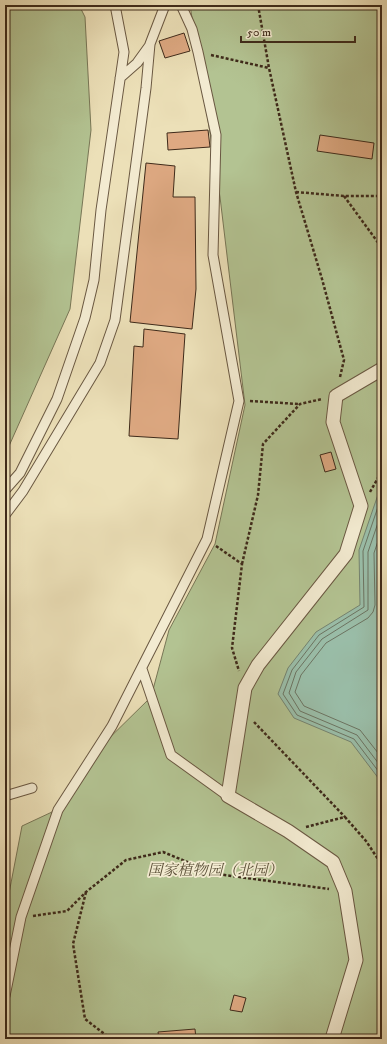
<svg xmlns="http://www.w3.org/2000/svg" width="387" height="1044" viewBox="0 0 387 1044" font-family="'IM FELL DW Pica','Noto Serif SC',serif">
  <rect width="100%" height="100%" fill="#ece0b8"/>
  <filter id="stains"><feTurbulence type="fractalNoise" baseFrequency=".005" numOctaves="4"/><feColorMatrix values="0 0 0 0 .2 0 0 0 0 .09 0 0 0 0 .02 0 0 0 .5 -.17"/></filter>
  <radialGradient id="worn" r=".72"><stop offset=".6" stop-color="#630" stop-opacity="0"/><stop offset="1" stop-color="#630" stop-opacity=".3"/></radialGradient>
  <path fill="#b3c392" stroke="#787656" d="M5,5H79L85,17L91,130L70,309L5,455Z
    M190,5H382V1039H5V914L22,826L52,812L91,756L151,697L169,630L215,544L245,405L220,197Z"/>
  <path fill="#9abea9" stroke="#758370" d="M382,483V783L351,742L294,718L278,694L288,668L316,632L360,605L359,550Z"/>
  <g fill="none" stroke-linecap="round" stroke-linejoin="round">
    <path stroke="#6c7462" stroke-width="1" d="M382,495L363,551L364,607L319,635L292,670L283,694L297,715L354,739L382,776
      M382,511L368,552V610L322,639L296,672L289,693L300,711L357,735L382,768
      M382,529L374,553L375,605L373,612L368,618L326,643L301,675L295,692L304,706L360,730L382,758"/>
  </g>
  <path fill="#dea982" stroke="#3e2a1a" d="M184,33L190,51L165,58L159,41Z
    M208,130L210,147L168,150L167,133Z
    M320,135L374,143L372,159L317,151Z
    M146,163L175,166L173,197H195L196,289L192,329L130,322Z
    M144,329L185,334L178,439L129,436L134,346L143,347Z
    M331,452L336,469L325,472L320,455Z
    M234,995L246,998L242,1012L230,1010Z
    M195,1029L196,1039H159L158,1032Z"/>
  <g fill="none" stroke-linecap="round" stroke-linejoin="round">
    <defs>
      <path id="service" d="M120,78L137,63L150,45
        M5,490L20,473L57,399L85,318L94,280L101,210L124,52L115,5
        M5,515L23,491L100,363L115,320L146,88L150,44L165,5
        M142,669L171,755L228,796
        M5,796L32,788
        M5,996L21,917L58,810L112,726L207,539L239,401L213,255L216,135L198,52L192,29L181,5"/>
      <path id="pedestrian" d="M332,1039L356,960L345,891L333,862L288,831L228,796L245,688L258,665L346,554L361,506L333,422L336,396L382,369"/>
    </defs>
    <use href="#service" stroke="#6a5842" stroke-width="11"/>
    <use href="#pedestrian" stroke="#6a5842" stroke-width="15"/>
    <path stroke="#3e2a1a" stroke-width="2.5" stroke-dasharray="3 2" stroke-linecap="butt" d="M258,5L269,68L296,192L322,279L344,360L340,377
      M369,5L382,11
      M211,55L269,68
      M296,192L344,196H382
      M344,196L382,248
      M250,401L299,404
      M370,492L382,471
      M216,546L242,564L232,648L239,671
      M242,564L258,495L263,444L300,404L322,399
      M254,722L345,817
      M306,827L345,817L366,841L382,865
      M86,892L73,944L85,1019L111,1039
      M33,916L67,911L86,892L126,860L163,852L217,874L329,889"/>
    <use href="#service" stroke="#f3ebd1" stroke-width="9"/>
    <use href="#pedestrian" stroke="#f3ebd1" stroke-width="13"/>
  </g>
  <g text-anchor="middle" stroke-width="3.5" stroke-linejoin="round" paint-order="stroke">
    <g font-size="15" font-style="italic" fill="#5b5038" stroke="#f3ebd1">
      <text x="215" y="875">国家植物园（北园）</text>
    </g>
  </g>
  <rect width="387" height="1044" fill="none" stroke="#ece0b8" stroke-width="20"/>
  <rect x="6" y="6" width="375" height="1032" fill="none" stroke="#3e2a1a" stroke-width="2"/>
  <rect x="10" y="10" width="367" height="1024" fill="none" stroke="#3e2a1a"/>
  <path d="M241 36v6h114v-6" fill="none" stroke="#3e2a1a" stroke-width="2"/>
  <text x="247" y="36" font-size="12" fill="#3e2a1a" stroke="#f3ebd1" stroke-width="3" paint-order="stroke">50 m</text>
  <rect width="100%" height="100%" filter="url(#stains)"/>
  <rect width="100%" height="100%" fill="url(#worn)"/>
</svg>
